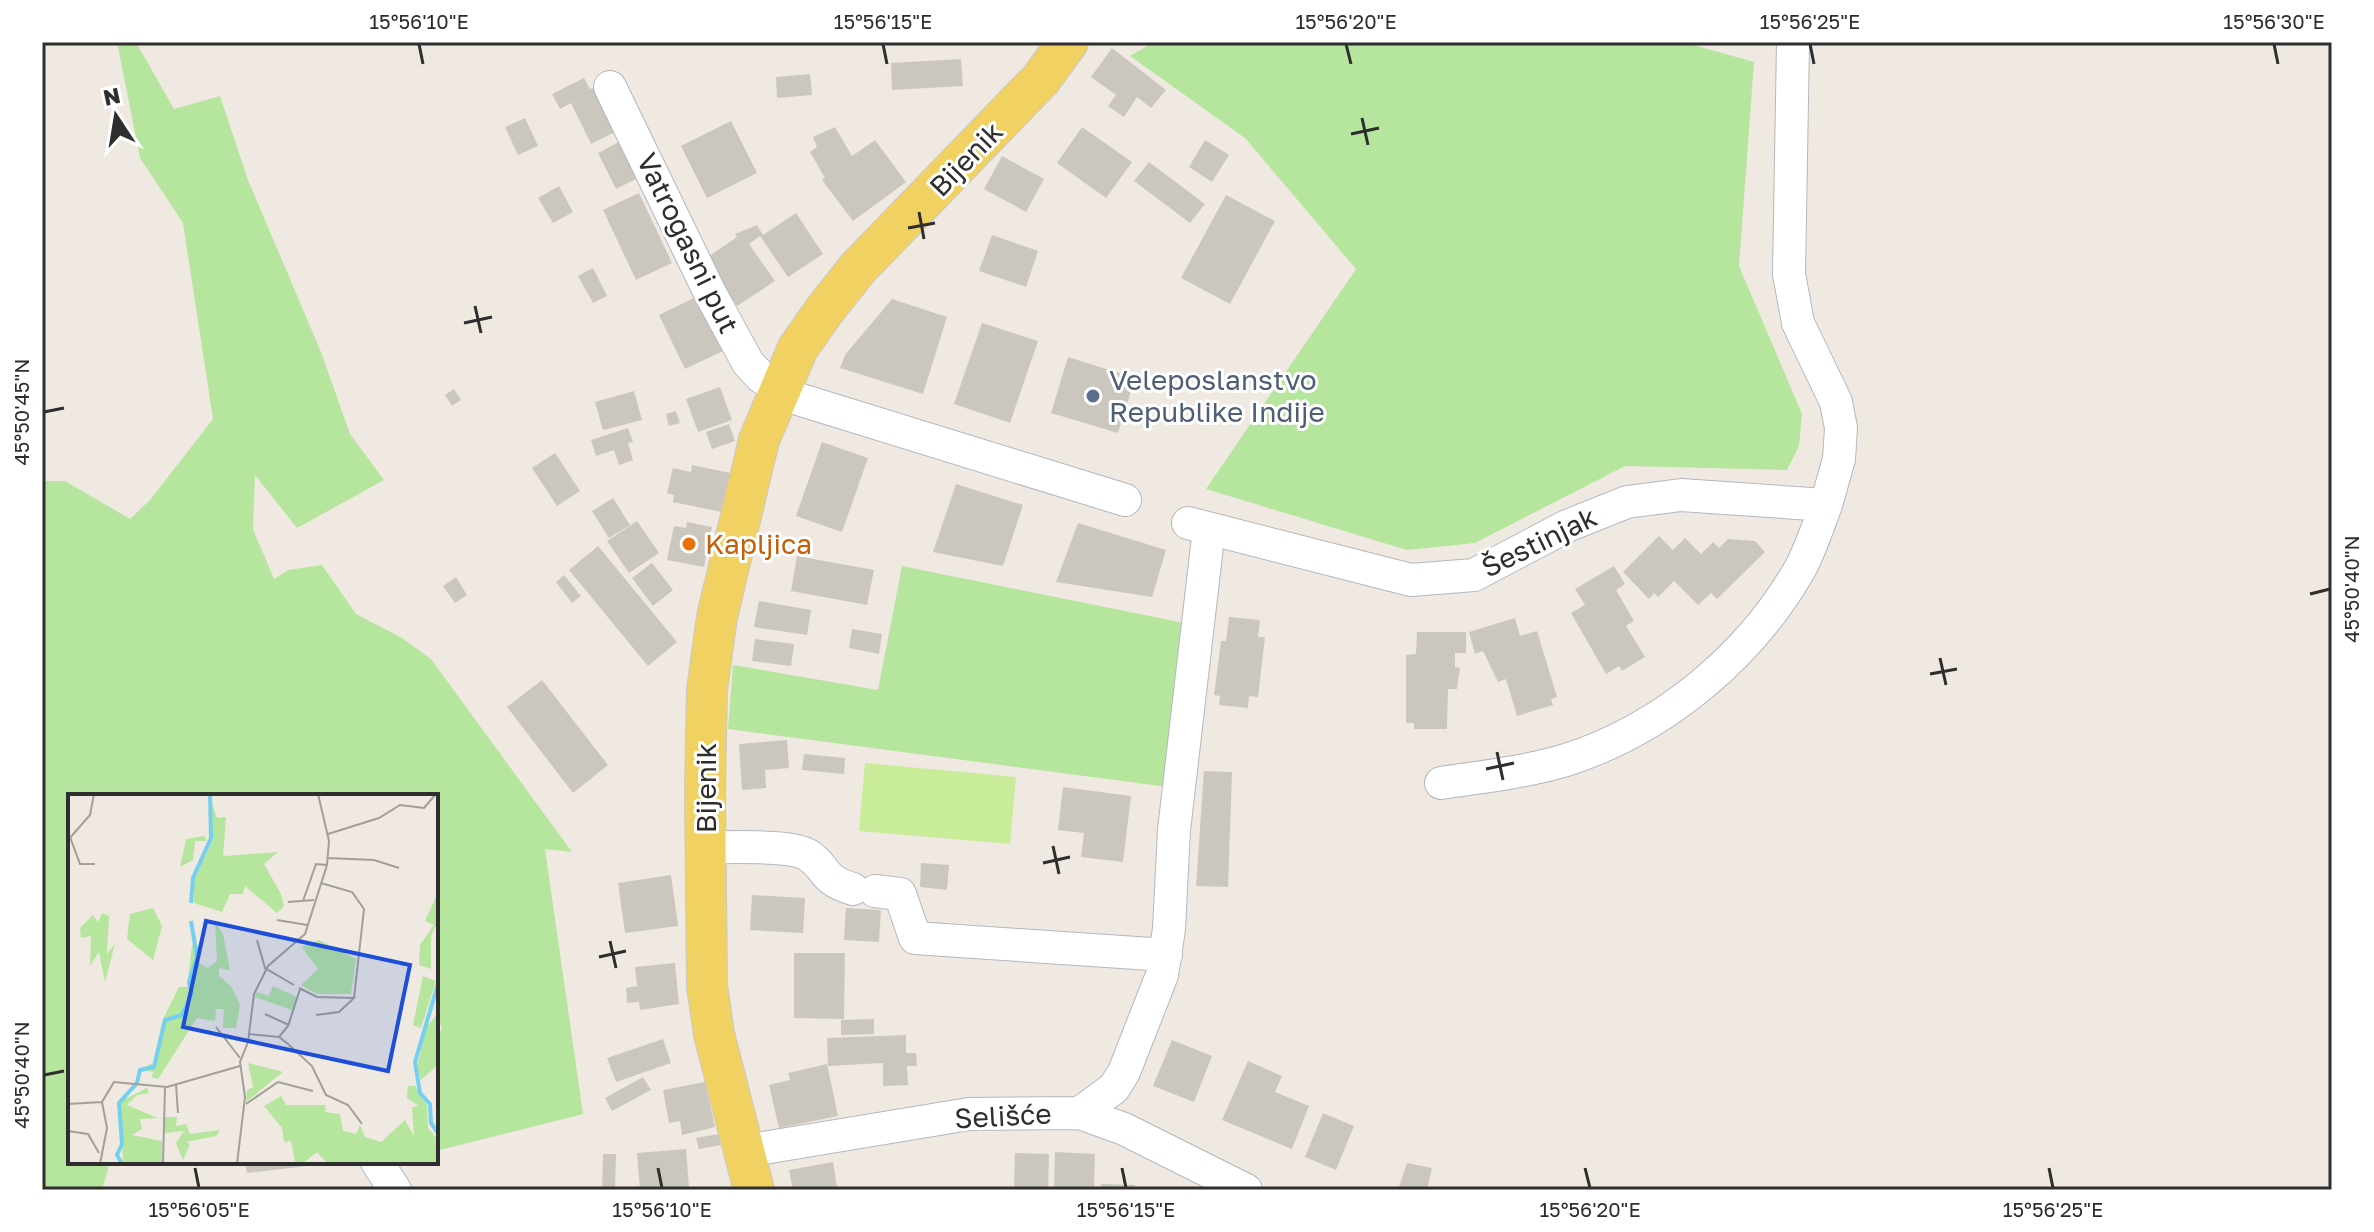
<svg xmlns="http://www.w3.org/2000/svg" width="2374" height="1232" viewBox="0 0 2374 1232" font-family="'Golos Text',sans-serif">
  <rect width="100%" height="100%" fill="#efe9e1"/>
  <path fill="#b6e59e" d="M117,42H136L174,109L220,96L248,180L321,352L350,434L384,480L297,528L255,475L253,529L274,579L288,570L322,565L356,614L402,638L431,659L572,852L545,849L583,1114L440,1150L436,1146V1038L442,1029L436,1009V796H70V1162H110L102,1190H42V481H65L130,519L150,500L213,419L183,223L140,158Z
    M1154,42H1683L1754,62L1739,266L1802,414L1799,446L1787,470L1625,466L1475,543L1407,550L1206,489L1356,269L1245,138L1130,56Z
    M902,566L1184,623L1168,787L728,729L733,665L878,690Z"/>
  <path fill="#c9ec9a" d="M865,763L1016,777L1010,844L859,831Z"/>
  <path fill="#cbc7bf" d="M1112,48L1166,90L1151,108L1137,97L1124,117L1108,106L1116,95L1091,77Z
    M961,59L963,86L892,90L891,63Z
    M810,74L812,95L777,98L776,77Z
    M584,78L590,89L593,88L615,132L591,144L571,103L560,109L552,94Z
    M525,118L538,146L518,155L505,127Z
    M731,121L757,173L707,198L681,146Z
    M835,127L852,156L875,140L906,182L853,221L822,180L825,178L810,152L817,147L813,137Z
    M1082,127L1132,162L1106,198L1057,163Z
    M1205,140L1229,155L1212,182L1189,167Z
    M619,142L638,178L616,189L598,153Z
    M1002,156L1044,179L1026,212L984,189Z
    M1149,162L1205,204L1190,223L1134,181Z
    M559,186L573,212L553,223L538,198Z
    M639,193L672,263L636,280L603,210Z
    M1226,195L1275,221L1230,304L1181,278Z
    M796,213L823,254L788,277L760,236L749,244L775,281L737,306L705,259L737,237L735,234L757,225L763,235Z
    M992,235L1038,251L1026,287L979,271Z
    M593,268L607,296L593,303L578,276Z
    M698,296L725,350L685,369L659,315Z
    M892,299L947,317L923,394L840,368L845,355Z
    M982,323L1038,341L1010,423L954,404Z
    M1068,357L1135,378L1118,433L1051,413Z
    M720,387L732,420L698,432L686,399Z
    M454,389L461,400L452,406L445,395Z
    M634,391L642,420L603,430L595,402Z
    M676,411L680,423L669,426L666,414Z
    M729,424L735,441L712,449L706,432Z
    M628,428L633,442L628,443L633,460L619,465L614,450L596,456L591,440Z
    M822,442L868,458L842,532L796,516Z
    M555,453L580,491L557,506L532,468Z
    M692,465L730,473L722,512L673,502L674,495L667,493L673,468L691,472Z
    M956,484L1023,505L1003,566L933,552Z
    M613,498L630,525L609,538L592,511Z
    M637,521L659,553L629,573L607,541Z
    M687,522L712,527L704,567L667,560L674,526L686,528Z
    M1078,523L1166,550L1152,597L1056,582Z
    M1659,536L1673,550L1685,538L1701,554L1713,542L1719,548L1728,539L1755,541L1765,552L1717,599L1711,593L1698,605L1674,581L1658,597L1654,593L1649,599L1623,572Z
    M598,546L677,642L648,666L569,570Z
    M797,556L874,570L867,605L791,591Z
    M652,563L673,590L653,606L632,578Z
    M1614,566L1625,584L1616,590L1634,621L1626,626L1645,657L1622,671L1619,666L1606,674L1571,613L1585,605L1575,589Z
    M564,575L581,596L572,603L556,582Z
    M456,577L467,595L455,603L443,586Z
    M759,601L811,610L807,635L754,627Z
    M1229,617L1260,620L1258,637H1265L1258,697L1249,696L1248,708L1219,705L1220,696L1214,695L1221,641H1226Z
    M1515,618L1520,636L1537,631L1557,697L1551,699L1553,705L1517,716L1506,679L1498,682L1483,651L1475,654L1469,632Z
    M852,629L882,634L879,654L849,648Z
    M1417,632H1466V653H1455V667L1460,668L1457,689H1448L1447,729H1414V723H1406V655L1416,654Z
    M755,639L794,644L791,666L752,661Z
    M542,680L608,765L573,793L507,707Z
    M787,740L789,768L765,770L766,788L742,790L739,744Z
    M804,754L845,758L844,774L802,770Z
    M1204,771L1232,772L1228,887L1196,886Z
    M1063,787L1131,796L1123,862L1081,857L1084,833L1058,830Z
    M921,863L949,865L947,890L920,887Z
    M671,875L678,926L625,933L618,883Z
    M752,895L805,898L803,933L750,930Z
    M846,908L881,910L879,942L844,940Z
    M794,953H845L844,1019L794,1018Z
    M675,963L679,1004L640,1010L639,1002L627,1003L626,988L637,986L635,967Z
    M874,1019V1034L841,1035V1020Z
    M906,1035V1053H916L917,1066H907L908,1085L883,1086V1063L828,1066L827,1038Z
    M663,1039L671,1063L616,1082L607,1058Z
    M1172,1040L1212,1056L1194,1102L1153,1086Z
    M1248,1061L1282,1076L1275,1092L1309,1106L1292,1149L1222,1120Z
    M827,1064L838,1116L779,1128L769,1085L790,1080L788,1073Z
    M643,1077L651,1090L612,1111L605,1098Z
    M705,1082L715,1127L682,1135L680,1121L669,1123L663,1090Z
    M1323,1113L1354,1126L1336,1170L1305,1157Z
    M719,1134L721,1145L699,1149L696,1138Z
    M686,1149L689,1188L640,1190L637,1153Z
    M1055,1152L1095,1154L1094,1190H1054Z
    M1015,1153L1049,1154L1048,1190H1014Z
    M603,1154H616L615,1190H602Z
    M245,1162H323L324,1164L247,1173Z
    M833,1162L837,1187L793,1190L789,1170Z
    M1407,1163L1432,1168L1427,1190H1398Z
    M1101,1184L1135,1185V1190H1101Z"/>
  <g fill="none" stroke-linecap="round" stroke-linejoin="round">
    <defs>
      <path id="minor" d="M1793,42L1789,274L1798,323L1836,402L1841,428L1839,459L1826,505
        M610,87L710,293L748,363L761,377L798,399L1125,500
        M1188,523L1411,580L1474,575L1567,526L1627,502L1681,495L1826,505C1818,526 1811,548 1801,567C1751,656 1663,729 1566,760C1526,772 1482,777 1441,783
        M705,847C728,848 790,844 808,855C828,868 820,879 853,889
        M875,891L900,894L915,938L1166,955
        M1080,1113L1114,1088L1124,1072L1162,975L1169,929L1174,830L1209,529
        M745,1151L969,1114L1080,1113L1124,1129L1246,1190
        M377,1162L395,1190"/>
      <path id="major" d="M754,1190L714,1034L707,986L705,791L707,690L717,617L759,440L798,348L824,311L858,268L1041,79L1068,42"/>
    </defs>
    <use href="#minor" stroke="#b4b7c1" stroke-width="34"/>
    <use href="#major" stroke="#c9c9c9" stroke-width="42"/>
    <use href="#minor" stroke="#fff" stroke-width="32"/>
    <use href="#major" stroke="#f2d163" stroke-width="40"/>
  </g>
  <path fill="none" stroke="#2e2e2e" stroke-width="3" d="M419,44L423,64M883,44L887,64M1346,44L1351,64M1810,44L1814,64M2274,44L2278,64M1362,118L1368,145M1351,134L1379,128M919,212L924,239M908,228L935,223M475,306L481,333M464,323L492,317M44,412L64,408M2310,594L2330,589M1940,658L1946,685M1930,674L1957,669M1497,752L1503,780M1486,769L1514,763M1053,846L1059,874M1043,863L1070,857M610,941L616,968M599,957L626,951M44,1075L64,1071M195,1168L199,1188M658,1168L662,1188M1122,1168L1126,1188M1585,1168L1590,1188M2049,1168L2053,1188"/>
  <circle fill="#5c6f8a" stroke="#fff" stroke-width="3" cx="1093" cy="396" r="8"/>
  <circle fill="#e8710a" stroke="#fff" stroke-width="3" cx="689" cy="544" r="8"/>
  <g text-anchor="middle" stroke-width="6" stroke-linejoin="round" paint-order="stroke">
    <g font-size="28" fill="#2e2e2e" stroke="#fff">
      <text transform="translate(966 159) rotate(-46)" y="10">Bijenik</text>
      <text transform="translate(688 243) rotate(64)" y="10">Vatrogasni put</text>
      <text transform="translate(1539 542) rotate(-26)" y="10">Šestinjak</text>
      <text transform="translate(706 788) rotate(-90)" y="10">Bijenik</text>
      <text transform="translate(1003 1116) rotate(-3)" y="10">Selišće</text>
    </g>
    <g font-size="28" fill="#4e5e75" stroke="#fff" text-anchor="start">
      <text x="1109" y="390">Veleposlanstvo<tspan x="1109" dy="32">Republike Indije</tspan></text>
    </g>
    <g font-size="28" fill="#c56008" stroke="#fff" text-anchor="start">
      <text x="705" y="554">Kapljica</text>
    </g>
  </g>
  <g transform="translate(68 794)">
    <rect width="370" height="370" fill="#efe9e1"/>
    <path d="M143,7L149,24L158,23L155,62L210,58L196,70L213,100L216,112L209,119L177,92L175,100H162L154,118L126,109V86L145,45ZM137,42L138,47H127L125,66L112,73L118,45ZM368,103L370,127L363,142V175L351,171L352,151L366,131L357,127ZM85,114L94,132L85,166L59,145L62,120ZM34,119L41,122L39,160L47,150L37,188L31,158L22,172L23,142L13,144L12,134L25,121L30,128ZM147,128L155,140L162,176L151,174V182L163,192L172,211L168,234H155L156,215H148L147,227L129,224L90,285L83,283L86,278L74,276L70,292V276L85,269L95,225L111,193H119L124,151L129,150L131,169L140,174L149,167ZM251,146L288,165L283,200H249L233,191L250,175L234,153ZM355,182L368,187L353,234L345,231ZM205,192L229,203L224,216L187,203L189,198L201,202ZM370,196V271L353,286L349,273L358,233L368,222ZM180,269L215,278L178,308L179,296L185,293ZM340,292H347L359,311L360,334L370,346V370H260L249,358L234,370L227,369L223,347L216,348L214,334L196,312L213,302L218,311H258L257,318L272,320L275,337L288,340L292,331L297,343L313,348L337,326L346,342L344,313L351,312L339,304ZM79,294L81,299L69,301L59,311L90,324L72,325L74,335L64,341L94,347V370H55L53,307ZM95,323H109L108,332L118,330L122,340L152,336L148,342L118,348L122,350L115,366L108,349L116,337L97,339Z" fill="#b6e59e"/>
    <path fill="none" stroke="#75cff0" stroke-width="4" d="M123,109L125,84L143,44L142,0M370,138V181M370,190L347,268L352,299L362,310L363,329L370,339M54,370L49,361L54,350L51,309L69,289L72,276L86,273L97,226L114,221L124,199L121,188L129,163L123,127"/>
    <path fill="none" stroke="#a29e99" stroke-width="2" d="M260,40L311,24L332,11L356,14L368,0M2,43L12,70H27M0,46L22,21L26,0M260,64L306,66L331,74M253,89L284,98L296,115L286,204M235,107L248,70L259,71M220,108L246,106M209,126L239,131M189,146L197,174L226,191M231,194L249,203L286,204L271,218L248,221M197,220L221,231M148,233L172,264M181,240L211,243L220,250L244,272L258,301L280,311L294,330M211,243L220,232L232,195M108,291L110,319M0,310L34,308M178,310L210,288L245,297M0,337L20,340L31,359M32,370L39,334L34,308L46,288L99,293L172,272M95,370L97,293M169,370L177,303L172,268L180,248L186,200L200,172L237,140L259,71L261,47L250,0"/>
    <path fill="#1d4ed8" fill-opacity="0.15" stroke="#1d4ed8" stroke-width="4" d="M138,127L342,171L320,277L115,233Z"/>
    <rect width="370" height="370" fill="none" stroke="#2e2e2e" stroke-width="4"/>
  </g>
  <rect width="2374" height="1232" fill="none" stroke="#ffffff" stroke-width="88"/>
  <g transform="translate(116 116) rotate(348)" stroke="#ffffff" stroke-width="6" paint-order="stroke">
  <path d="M0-6L14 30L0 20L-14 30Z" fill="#2e2e2e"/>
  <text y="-12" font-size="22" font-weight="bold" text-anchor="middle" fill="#2e2e2e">N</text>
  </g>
  <rect x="44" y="44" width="2286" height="1144" fill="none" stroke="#2e2e2e" stroke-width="3"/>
  <g font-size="20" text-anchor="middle" fill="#2e2e2e">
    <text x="419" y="29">15°56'10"E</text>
    <text x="883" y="29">15°56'15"E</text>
    <text x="1346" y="29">15°56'20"E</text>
    <text x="1810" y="29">15°56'25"E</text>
    <text x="2274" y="29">15°56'30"E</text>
    <text transform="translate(22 412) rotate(-90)" y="7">45°50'45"N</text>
    <text transform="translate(2352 589) rotate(-90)" y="7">45°50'40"N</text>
    <text transform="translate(22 1075) rotate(-90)" y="7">45°50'40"N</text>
    <text x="199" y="1217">15°56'05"E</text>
    <text x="662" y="1217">15°56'10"E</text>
    <text x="1126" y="1217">15°56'15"E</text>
    <text x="1590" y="1217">15°56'20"E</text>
    <text x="2053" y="1217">15°56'25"E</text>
  </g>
</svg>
